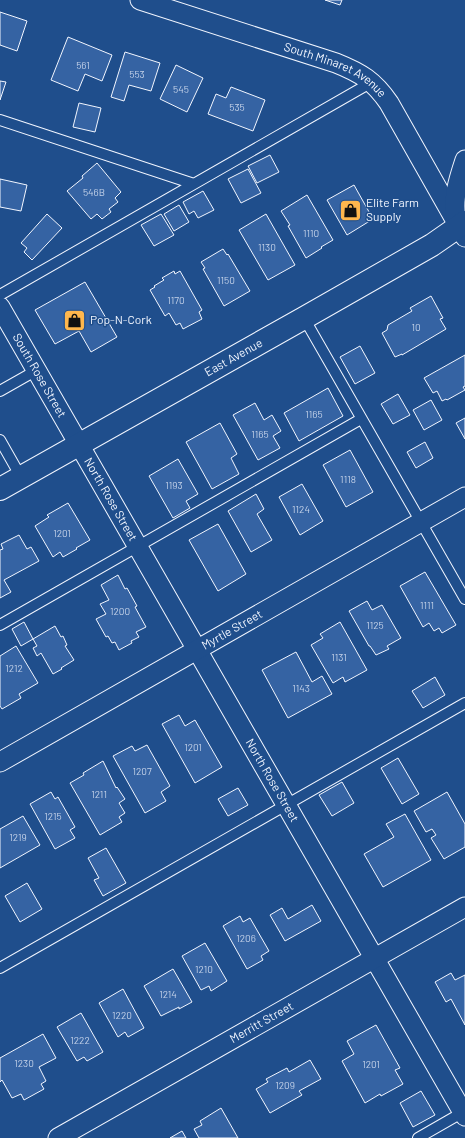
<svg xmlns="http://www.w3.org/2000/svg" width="465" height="1138" viewBox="0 0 465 1138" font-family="Barlow,sans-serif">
  <rect width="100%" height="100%" fill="#1f4e8c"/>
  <path fill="#3563a3" stroke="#f2f6ff" d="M325,0H342L340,5Z
    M0,12L27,21L17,51L0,45Z
    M68,37L112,55L102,81L85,74L78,91L51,80Z
    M125,52L160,63L151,91L129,85L124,101L111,97Z
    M176,65L203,78L187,112L160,99Z
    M0,81L6,82L0,100Z
    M231,87L265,100L253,131L208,114L216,94L226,98Z
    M79,103L101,108L95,132L73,127Z
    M270,155L279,172L257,183L248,166Z
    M97,163L121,192L115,198L118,202L109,209L111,212L102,219L97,214L91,219L67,191L83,178L82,176Z
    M248,169L261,193L241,203L228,179Z
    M0,179L27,185L21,211L0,207Z
    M354,185L373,219L347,235L327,200Z
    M203,191L214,210L198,218L194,211L189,214L183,202Z
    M307,195L333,240L321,247L322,248L306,258L288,226L290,225L281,211Z
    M179,205L189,222L174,231L164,214Z
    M47,214L62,228L32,260L24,252L27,248L21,243Z
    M161,214L174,235L154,246L141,225Z
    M266,214L295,265L268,280L239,230Z
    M223,249L227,255L228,254L250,291L224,306L203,269L205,268L201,262Z
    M174,271L175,274L180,271L202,310L199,312L202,319L183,329L180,323L176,325L169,313L165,316L150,290L155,287L154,286L164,280L162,278Z
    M85,282L117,337L91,352L79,331L55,344L35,310Z
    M431,296L443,318L440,319L446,329L402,355V354L395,357L382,333L387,330L388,325L412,311L410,308Z
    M360,346L375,373L355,384L340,357Z
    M465,355V386L463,387L465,390L447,400L446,399L442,401L437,391L433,393L424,378Z
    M328,388L343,416L299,441L284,413Z
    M398,394L410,415L393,424L381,404Z
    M431,400L442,420L424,430L413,410Z
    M255,403L264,420L272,415L281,431L273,436L280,448L258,460L233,415Z
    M465,418V439L456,423Z
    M220,423L237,454L231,458L239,474L212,489L186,442Z
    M425,442L433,458L416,468L407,452Z
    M350,450L373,492L346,507L323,465Z
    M178,459L198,494L186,501L190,508L173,518L149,476Z
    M302,484L323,521L300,535L279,497Z
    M256,494L264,509L257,514L272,540L251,552L228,511Z
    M68,503L90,540L76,548L77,549L63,557L60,552L53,557L35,526L49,517L47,515Z
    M218,524L246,574L218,591L189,540Z
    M19,535L27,549L31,547L39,561L4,580L11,592L0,598V550L3,549L1,544Z
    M425,572L456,625L442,633L439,628L434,631L429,623L423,627L400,586Z
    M118,575L125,589L127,588L137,606L135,607L146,627L136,632L139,637L131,641L132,643L119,650L115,642L112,643L108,636L106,637L96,619L106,614L100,604L109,600L101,585Z
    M367,601L372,610L382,605L401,638L387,646L389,649L376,655L370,646H369L349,611Z
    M24,622L33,639L21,646L12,629Z
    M340,622L367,670L345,682L343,677L333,683L311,645L323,638L320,634Z
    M55,626L61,637L63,636L67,645L65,646L74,660L61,668L62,669L53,674L41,653L37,656L33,648L37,646L33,639Z
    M16,646L38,683L19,694L21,698L2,709L0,706V656Z
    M296,652L312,682L322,676L332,694L288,718L262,670Z
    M435,677L445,695L423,708L412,691Z
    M179,715L185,726L195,720L222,767L195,783L162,724Z
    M147,745L170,786L161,792L166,801L145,813L113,756L132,746L135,751Z
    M398,758L419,794L402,804L381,768Z
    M103,761L116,788L117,787L125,799L119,803L125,813L119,817L122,822L100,835L70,783L84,775L83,773Z
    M342,782L354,803L332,816L319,795Z
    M238,788L248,805L228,816L218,799Z
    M51,792L55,799L58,797L75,827L70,830L75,838L55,849L30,804Z
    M447,792L465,824V847L444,859L431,838L436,835L432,829L426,832L414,811Z
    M405,814L431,860L383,887L364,854L394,837L386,824Z
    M23,816L40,845L0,868V829Z
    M106,848L126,883L103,896L94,880L99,878L88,858Z
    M27,883L42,909L20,922L5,896Z
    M312,905L321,921L285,941L270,915L282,908L288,919Z
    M240,916L243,922L250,918L269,951L261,956L263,960L247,969L223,926Z
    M205,943L227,981L211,991L209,986L201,990L182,956Z
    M173,969L192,1002L179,1009V1007L161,1016L144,986Z
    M451,973L455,980L465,975V1025L451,999L446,1002L435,982Z
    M123,989L144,1028L128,1037L125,1032L118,1037L99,1003Z
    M81,1013L103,1052L87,1061L84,1057L77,1061L57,1027Z
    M376,1025L400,1068L395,1070L403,1084L381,1096L380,1094L365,1103L342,1061L354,1054L347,1041Z
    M43,1034L56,1058L39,1067L46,1081L41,1084L44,1089L24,1100L21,1094L12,1098L2,1080L0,1082V1058Z
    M310,1060L321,1079L299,1091L302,1095L270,1113L256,1089L268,1082L266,1079L287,1068L289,1072Z
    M421,1091L435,1115L413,1127L400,1103Z
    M221,1108L238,1138H199L194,1129L202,1125L200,1121Z
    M182,1131L186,1138H170Z"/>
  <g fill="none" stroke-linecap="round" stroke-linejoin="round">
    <defs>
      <path id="service" d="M0,120L194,184
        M0,295L372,82
        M304,318L465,599
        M0,391L37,370
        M0,440L21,477
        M0,625L361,419
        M0,968L465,703
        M418,1138L465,1111"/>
      <g id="minor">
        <path id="s1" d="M140,0L336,63C361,73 374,81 389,103L465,237"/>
        <path d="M457,221C451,202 459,178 465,160"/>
        <path id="s2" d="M0,307L465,1116"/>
        <path id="s3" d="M0,762L465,497"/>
        <path id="s4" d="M58,1138L465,907"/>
      </g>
      <g id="primary">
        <path id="s5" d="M0,489L304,318L432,245L465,222"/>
      </g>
    </defs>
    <use href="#service" stroke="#f2f6ff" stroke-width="12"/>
    <use href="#minor" stroke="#f2f6ff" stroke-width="21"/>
    <use href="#primary" stroke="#f2f6ff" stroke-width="24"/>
    <use href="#service" stroke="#1f4e8c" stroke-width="10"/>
    <use href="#minor" stroke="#1f4e8c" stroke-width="19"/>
    <use href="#primary" stroke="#1f4e8c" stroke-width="22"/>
  </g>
  <defs>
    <symbol id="shop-square" viewBox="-11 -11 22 22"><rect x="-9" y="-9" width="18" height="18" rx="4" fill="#ffb74d" stroke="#1f4e8c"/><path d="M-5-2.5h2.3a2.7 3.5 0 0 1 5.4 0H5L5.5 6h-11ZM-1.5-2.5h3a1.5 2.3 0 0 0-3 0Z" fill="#111"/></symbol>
  </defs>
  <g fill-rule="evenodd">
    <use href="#shop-square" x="338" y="198" width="25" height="25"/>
    <use href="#shop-square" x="62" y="308" width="25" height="25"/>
  </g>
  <g text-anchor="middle" stroke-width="3" stroke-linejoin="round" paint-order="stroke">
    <g font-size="10" fill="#c3d1e8">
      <text x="83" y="69">561</text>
      <text x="137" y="78">553</text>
      <text x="181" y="93">545</text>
      <text x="237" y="111">535</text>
      <text x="94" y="196">546B</text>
      <text x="311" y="237">1110</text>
      <text x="267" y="251">1130</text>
      <text x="226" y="284">1150</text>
      <text x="176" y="304">1170</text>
      <text x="416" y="331">10</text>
      <text x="314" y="418">1165</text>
      <text x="260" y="438">1165</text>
      <text x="348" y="483">1118</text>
      <text x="174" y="489">1193</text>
      <text x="301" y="513">1124</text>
      <text x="62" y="537">1201</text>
      <text x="427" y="609">1111</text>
      <text x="120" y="615">1200</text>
      <text x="375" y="629">1125</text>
      <text x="339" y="661">1131</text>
      <text x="14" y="672">1212</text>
      <text x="301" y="692">1143</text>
      <text x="193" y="751">1201</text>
      <text x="142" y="775">1207</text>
      <text x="99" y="798">1211</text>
      <text x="53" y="820">1215</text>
      <text x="18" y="841">1219</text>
      <text x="246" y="942">1206</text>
      <text x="204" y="973">1210</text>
      <text x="168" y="998">1214</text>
      <text x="122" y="1019">1220</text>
      <text x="80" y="1044">1222</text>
      <text x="24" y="1067">1230</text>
      <text x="371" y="1068">1201</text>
      <text x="285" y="1089">1209</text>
    </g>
    <g font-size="12" fill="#f2f6ff" stroke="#1f4e8c">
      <text dy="4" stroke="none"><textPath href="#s1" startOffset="208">South Minaret Avenue</textPath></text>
      <text dy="4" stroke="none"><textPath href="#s5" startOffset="268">East Avenue</textPath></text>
      <text dy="4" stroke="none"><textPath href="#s2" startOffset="79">South Rose Street</textPath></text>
      <text dy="4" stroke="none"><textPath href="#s2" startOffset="222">North Rose Street</textPath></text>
      <text dy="4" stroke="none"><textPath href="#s3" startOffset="267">Myrtle Street</textPath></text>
      <text dy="4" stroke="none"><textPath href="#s2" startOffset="546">North Rose Street</textPath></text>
      <text dy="4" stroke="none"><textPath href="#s4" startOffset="234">Merritt Street</textPath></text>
    </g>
    <g font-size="12" fill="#f2f6ff" stroke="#1f4e8c" text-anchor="start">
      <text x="366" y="207">Elite Farm<tspan x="366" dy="14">Supply</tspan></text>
      <text x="90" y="324">Pop-N-Cork</text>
    </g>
  </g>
</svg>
